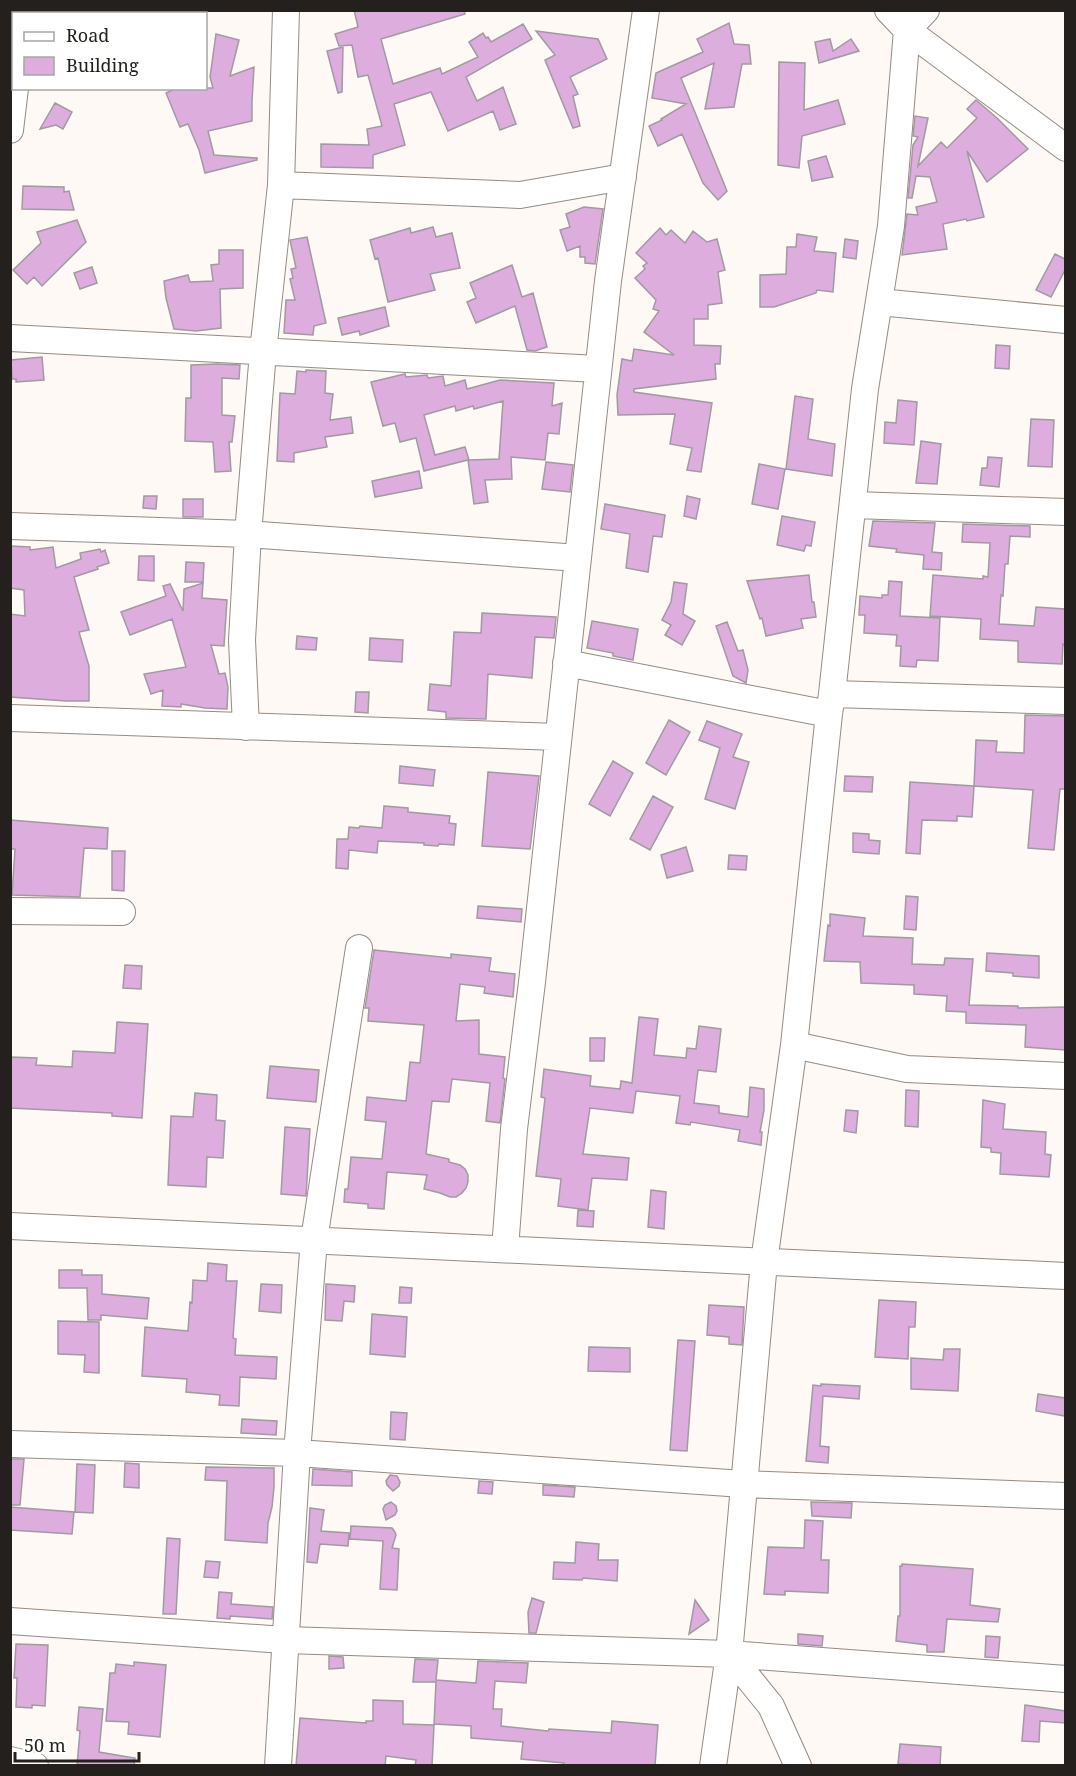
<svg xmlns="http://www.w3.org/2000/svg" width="1076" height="1776" viewBox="0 0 1076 1776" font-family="'Noto Serif',serif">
  <rect width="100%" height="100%" fill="#fef9f5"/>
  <path fill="#dcaddd" stroke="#a299a2" stroke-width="1.5" fill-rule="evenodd" d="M354,10H464L465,14L381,39L393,84L440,68L442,74L478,57L469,42L483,33L486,38L488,37L491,42L523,24L532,39L466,77L477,101L503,87L516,124L500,130L493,111L448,131L431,92L394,104L405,145L373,155V168L321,167V144L369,145L367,129L382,126L368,75L358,77L352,45L339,46L335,34L358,27Z
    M729,23L734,44L749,45L751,64H742L734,107L705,109L714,63L681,78L727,191L718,200L703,183L682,134L658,146L649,126L662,120L661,119L686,104L652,98L656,73L703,52L697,39Z
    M536,31L598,39L607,59L570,77L578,94L573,96L580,126L573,128L545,60L555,55Z
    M216,34L239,40L230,76L254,67L252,101V121L208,131L214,155L257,158V160L205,173L199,150L188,124L180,127L166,93L177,88H213L210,77Z
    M830,39L833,51L851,39L859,51L819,63L815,42Z
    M343,47L342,92L338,93L327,51Z
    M779,62L805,63L804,110L838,100L845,124L802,136L799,168L778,165Z
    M976,100L997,118L1028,149L987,182L967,151L984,217L967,221L966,219L943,224L947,249L902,255L907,214L918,215L916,207L937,202L930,177L916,176L912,198H908L913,145L918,137L913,136L915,116L928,118L918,166L941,142L947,148L977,118L967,109Z
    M55,103L72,112L63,129L56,125L40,129Z
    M826,156L833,177L812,181L808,161Z
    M23,186L64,187V192L69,191L74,210L22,209Z
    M584,207L603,209L595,264L585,263V257H580V246L567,251L560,230L570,227L566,214Z
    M77,220L86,242L42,286L34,277L27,284L13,270L41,243L37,232Z
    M433,227L436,237L452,233L460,268L430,274L435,290L388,302L378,258L375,259L370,240L410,228L411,233Z
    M660,228L666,235L671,230L685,243L693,231L707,242L717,239L725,270L718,272L722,303L708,305V319H694V345L721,346L720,364H715L716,379L634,389V392L712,403L701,472L687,470L692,448L670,444L675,414L618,415L617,395L622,359L632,361L634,349L674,355L644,332L659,311L653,309L656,300L635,278L645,269L643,266L647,263L636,253Z
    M797,234L817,237L814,251L836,253L833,292L817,290L816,293L774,307H760V275L786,274L787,247H796Z
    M307,237L326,323L314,326L313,335L284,333L286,300H295L290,279L293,278L291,269L296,268L290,240Z
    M845,239L858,241L856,259L843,257Z
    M219,250H243V288L220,289L221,328L196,331L174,329L166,298L164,281L188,275L190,282L213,281L211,265L219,264Z
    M1055,254L1065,259V270L1051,297L1036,290Z
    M512,265L522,297L533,293L547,347L535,351L527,350L515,306L476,323L467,302L476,298L470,283Z
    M92,267L97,283L80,289L74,273Z
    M385,307L389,326L360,335L359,331L342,335L338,318Z
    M996,345L1010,346L1009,369L995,368Z
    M42,357L44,380L16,382V379H12L11,360Z
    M217,364L240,365L239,379L222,378V415L235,416L232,442H229L231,471L215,472L213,442L185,441L186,398H191V365Z
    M306,370L326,371L325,393L333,394L330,420L351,417L353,433L325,437L327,447L294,453V462L277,461L280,393L295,394L297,371L306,372Z
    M405,374L406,377L427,375L428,378L443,376L445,386L465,380L467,389L500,380L554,383L552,406L562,403L559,434L548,433L545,460L511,457L512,479L485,480L488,502L474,504L468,460L424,471L416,438L400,442L395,423L383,426L371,382ZM503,401L499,459L469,460L465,447L435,455L424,415L455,406L456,411L473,406L474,409Z
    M795,396L813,399L808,439L835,444L832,476L786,469Z
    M898,400L917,402L914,445L884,443L885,422L896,423Z
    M1031,419L1054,420L1052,467L1028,466Z
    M921,441L941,444L937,484L916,483Z
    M988,457L1002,458L999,487L980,485L982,468H987Z
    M546,462L573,465L570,492L542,489Z
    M759,464L785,469L778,509L752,504Z
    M419,471L422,488L375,497L372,481Z
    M144,496H157L156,509L143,508Z
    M687,496L700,499L696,519L684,516Z
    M183,499H203V517H183Z
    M605,504L665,515L662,537L653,536L648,572L626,568L630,534L601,529Z
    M782,516L815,522L811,546L806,545L804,551L777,545Z
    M873,521L935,523L932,552L942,553L941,570L923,569L924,555L896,552L897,549L869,546Z
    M963,524L1030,526V537L1010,536L1008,564H1005L1003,596L1001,595L999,624L1034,626L1036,607L1065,609V645L1063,644L1062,664L1018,662V641L980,639L981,619L930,616L933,575L983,579V576L988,577L990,543L962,542Z
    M10,546L30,547V550L53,547L56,568L81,559L80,553L100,549L101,552L105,550L109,563L97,567L98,569L74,577L89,630L79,632L89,666V701H66L10,697V614L25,616L24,590L10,588Z
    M139,556H154V581L138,580Z
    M186,562L204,563L203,582H185Z
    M809,575L812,602H814L816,617L801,619L803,628L766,636L762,618L760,619L747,581Z
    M889,581L902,582L900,616L940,618L938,661L917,660L916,667L900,666L901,646H896L897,635L864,633L865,615H859L860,596L882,598V595H888Z
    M674,582L687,584L683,614L695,621L682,645L665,635L671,625L662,620L671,602Z
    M203,583L202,598L227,600L224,646L211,645L219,674L225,673L228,687L227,709L205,708L181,704V707L162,706L163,690L151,694L144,674L186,667L172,619L130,635L121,612L166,596L163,586L170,584L183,611L184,589Z
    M482,613L556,617L554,638L535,637L532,678L488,674L486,719L446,718V712L428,710L430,684L451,686L454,632L481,633Z
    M592,621L638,629L633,660L613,656V653L587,648Z
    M727,622L738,651L743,650L748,670L746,683L733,676L716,626Z
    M297,636L317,638L316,650L296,649Z
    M370,638L403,640L402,662L369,660Z
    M356,692H369L368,713L355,712Z
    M1025,715L1065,716V789H1060L1054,850L1028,848L1033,790L974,786L976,740L997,741L996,752L1024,753Z
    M669,720L690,732L666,775L646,763Z
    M707,721L742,734L733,757L749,762L735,809L705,799L720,748L699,740Z
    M613,761L633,773L610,816L589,804Z
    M400,766L435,770L433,786L399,783Z
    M488,772L539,776L530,849L482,846Z
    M845,776L873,777L872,792L844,791Z
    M910,782L974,786L972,817L957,816V821L922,820L920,854L906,853Z
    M653,796L673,807L650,850L630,839Z
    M384,806L408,808V812L450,816L449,823L456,824L454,845L439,844L438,846L424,845V843L378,841L377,853L349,850L348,869L336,868L337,839H348L349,827L359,828L360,826L382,828Z
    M10,820L108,828L107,849L84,848L80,897L12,895L15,849H10Z
    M853,833L869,834V840L880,841L879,854L853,852Z
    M686,847L693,871L667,878L661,855Z
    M112,851H125L124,891L112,890Z
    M729,855L747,856L746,870L728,869Z
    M906,896L918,897L916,930L904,929Z
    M478,906L522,909L521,922L477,918Z
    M830,914L865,918L863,936L913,938L912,964L944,965L945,958L973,959L969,1005L1018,1006V1008L1065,1007V1050L1025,1047L1026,1025L966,1023V1012L946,1011L947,996L914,994V985L861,983L860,962L824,961L828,925L830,926Z
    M374,950L451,958V954L491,958L489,971L515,974L513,997L484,993L485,987L460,984L456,1021L479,1020V1054L505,1057L503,1078L505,1079L500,1123L486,1121L490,1083L452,1079L449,1102L432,1101L426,1154L449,1159V1162L460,1165L465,1169L468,1175V1182L466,1188L462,1193L456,1197H450L440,1193L424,1189L427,1175L387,1172L384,1209L368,1208V1204L344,1202L345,1189H348L351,1157L382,1159L386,1122L365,1120L367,1097L406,1101L410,1062L420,1063L424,1025L368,1021L369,1008H365Z
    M987,953L1039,956V978L1013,976V973L986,971Z
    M125,965L142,966L141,989L123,988Z
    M639,1017L658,1019L654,1055L686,1058L687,1048L696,1049L699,1026L721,1029L716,1072L698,1070L694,1103L719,1106V1113L748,1117L750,1087L764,1089V1110L760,1132H762L761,1145L738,1141L740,1130L691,1122L690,1125L676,1123L680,1096L636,1091L633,1113L590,1108L583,1154L629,1158L627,1180L592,1178L588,1210L558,1206L561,1179L536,1176L545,1098L541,1097L544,1069L591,1076L590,1086L620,1089L621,1081L632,1083Z
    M117,1022L148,1024L142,1118L112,1116V1113L10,1108L11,1057L37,1058L36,1065L72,1067L73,1051L115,1053Z
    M590,1038H605L604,1061H590Z
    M270,1066L319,1070L316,1102L267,1098Z
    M906,1090L919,1091L918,1127L905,1126Z
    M195,1093L217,1095L216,1120L225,1121L223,1158L207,1157L206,1187L168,1185L171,1116L193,1117Z
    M983,1100L1005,1104L1003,1129L1046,1132L1045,1154L1051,1155L1049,1177L1000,1174L1001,1153L991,1152V1148L981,1147Z
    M846,1110L858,1111L856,1133L844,1131Z
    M285,1127L310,1129L306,1196L281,1194Z
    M651,1190L666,1192L664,1229L648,1227Z
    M578,1210L594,1211L593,1227L577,1226Z
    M208,1263L227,1265L226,1281H237L233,1338L236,1339L235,1355L277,1357L276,1379L240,1377L239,1406L219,1405L220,1395L186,1392L187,1379L142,1376L145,1327L188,1331L190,1302L192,1303L193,1280L207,1281Z
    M59,1270H82V1275H102V1294L149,1298L147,1319L101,1315V1320H88L87,1288H59Z
    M261,1284L282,1285L281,1313L259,1311Z
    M326,1284L355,1286L354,1302L344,1301L342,1321L325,1320Z
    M400,1287L412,1288L411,1303H399Z
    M879,1300L916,1302L915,1327H909L908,1359L875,1357Z
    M709,1305L744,1307L742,1345L729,1344V1337L707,1335Z
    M372,1314L407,1317L405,1357L370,1354Z
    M58,1321L99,1322V1373L84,1372L85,1355L58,1354Z
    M678,1340L695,1341L687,1451L670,1450Z
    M589,1347L630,1348V1372L588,1371Z
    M944,1349H960L958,1391L911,1389V1358L943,1360Z
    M821,1384L860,1386L859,1399L823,1396L820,1446L829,1447L828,1463L806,1461L813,1385L821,1386Z
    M1038,1394L1065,1398V1416L1036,1411Z
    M391,1412L407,1413L405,1440L390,1439Z
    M242,1419L277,1421L276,1435L241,1433Z
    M10,1459H24L20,1505H10Z
    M125,1463L139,1464V1488L124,1487Z
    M77,1464L95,1465L93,1513L75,1512Z
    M206,1467L274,1468V1487L272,1507L268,1523L267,1543L225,1540L227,1481L205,1480Z
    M313,1469L352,1472V1486L312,1485Z
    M390,1475L397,1476L400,1482L399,1486L393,1491L387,1485L386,1481Z
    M479,1481L493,1482L492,1494L478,1493Z
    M543,1485L575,1487L574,1497L543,1495Z
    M391,1502L396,1506L397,1511L395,1515L386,1520L383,1509L385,1505Z
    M811,1502L852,1503L851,1518L812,1516Z
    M10,1507L74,1512L72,1534L10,1530Z
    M310,1508L324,1510L321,1531L349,1533L348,1546L320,1544L317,1563L307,1562Z
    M805,1520L823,1521L821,1560H829L828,1593L785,1591V1595L764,1594L768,1547L804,1548Z
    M351,1526L392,1528L395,1532L396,1535L392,1548L399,1549L397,1590L380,1589L383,1541L350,1539Z
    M167,1538L180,1539L176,1614H163Z
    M576,1542L599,1544L598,1560H618L617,1581L583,1578L582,1580L553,1579L554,1562L575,1563Z
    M206,1561L220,1562L218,1578L204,1577Z
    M902,1564L973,1569L970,1605L1000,1609L998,1622L947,1619L944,1652H927V1645L896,1641L898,1616H900V1566H902Z
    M219,1592L232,1593L231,1604L273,1607L272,1619L230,1616V1619L217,1618Z
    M532,1598L544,1602L536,1633H529L528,1612Z
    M695,1600L709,1620L689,1634Z
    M798,1634L823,1636L822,1646L798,1644Z
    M986,1636L1000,1637L998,1658L985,1657Z
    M16,1644L48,1645L45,1706L32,1705V1708L16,1707L17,1678H14Z
    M329,1656L343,1657L344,1668L329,1669Z
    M415,1659L438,1660L436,1680L476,1683L478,1661L528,1663L526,1683L495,1681L493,1709H502L501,1726L548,1731L549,1729L611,1733L612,1721L658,1725L655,1766H563L564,1763L521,1759L523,1742L471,1738V1726L434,1724L436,1682H413Z
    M134,1662L166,1665L160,1737L128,1734L129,1722L106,1721L110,1673H115L116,1664L134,1666Z
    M373,1700L403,1701V1724L434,1725L432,1766H415L416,1760L386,1756L385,1766H296L300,1718L366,1723V1721H373Z
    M1025,1705L1065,1711V1723L1040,1721L1039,1742L1022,1741Z
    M79,1707L103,1709L99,1752L135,1758L134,1766H77L80,1731L77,1730Z
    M900,1744L941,1747L940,1766L898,1764Z"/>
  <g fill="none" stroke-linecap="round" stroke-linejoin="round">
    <defs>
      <path id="minor" d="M888,10L907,30L1066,148
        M17,14V10
        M10,130L15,88
        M281,185L520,195L623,177
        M879,302L1066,320
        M10,338L598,369
        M853,505L1066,512
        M10,526L248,534L578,558
        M566,663L829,714
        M832,694L1066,701
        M10,718L558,737
        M246,727L242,640L248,534L263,352L281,185L286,10
        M10,911L122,912
        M794,1045L907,1069L1066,1076
        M10,1226L1066,1276
        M505,1249L514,1129L532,982L608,281L646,10
        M10,1444L297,1453L743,1484L1066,1496
        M10,1621L285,1640L729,1654L1066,1679
        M729,1654L771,1706L798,1766
        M10,1760L35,1766
        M278,1766L297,1453L314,1240L359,948
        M713,1766L729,1654L764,1262L794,1045L829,714L832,694L865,389L891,226L907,30L926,10"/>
    </defs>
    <use href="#minor" stroke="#968b83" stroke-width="28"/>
    <use href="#minor" stroke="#fff" stroke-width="26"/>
  </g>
  <rect width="1076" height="1776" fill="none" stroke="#24201d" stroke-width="24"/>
  <rect x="12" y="12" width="195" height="78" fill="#ffffff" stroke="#a7a6a5" stroke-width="1.5"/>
  <rect x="24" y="32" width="30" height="9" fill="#ffffff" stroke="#a7a6a5" stroke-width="1.5"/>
  <text x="66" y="42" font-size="18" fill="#24201d">Road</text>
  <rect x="24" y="57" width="30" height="18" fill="#dcaddd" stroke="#a7a6a5" stroke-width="1.5"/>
  <text x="66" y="72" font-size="18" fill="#24201d">Building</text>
  <path d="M15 1752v9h124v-9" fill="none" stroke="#24201d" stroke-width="3"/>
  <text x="24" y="1752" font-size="18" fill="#24201d" stroke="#ffffff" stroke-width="4.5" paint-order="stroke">50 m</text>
</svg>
